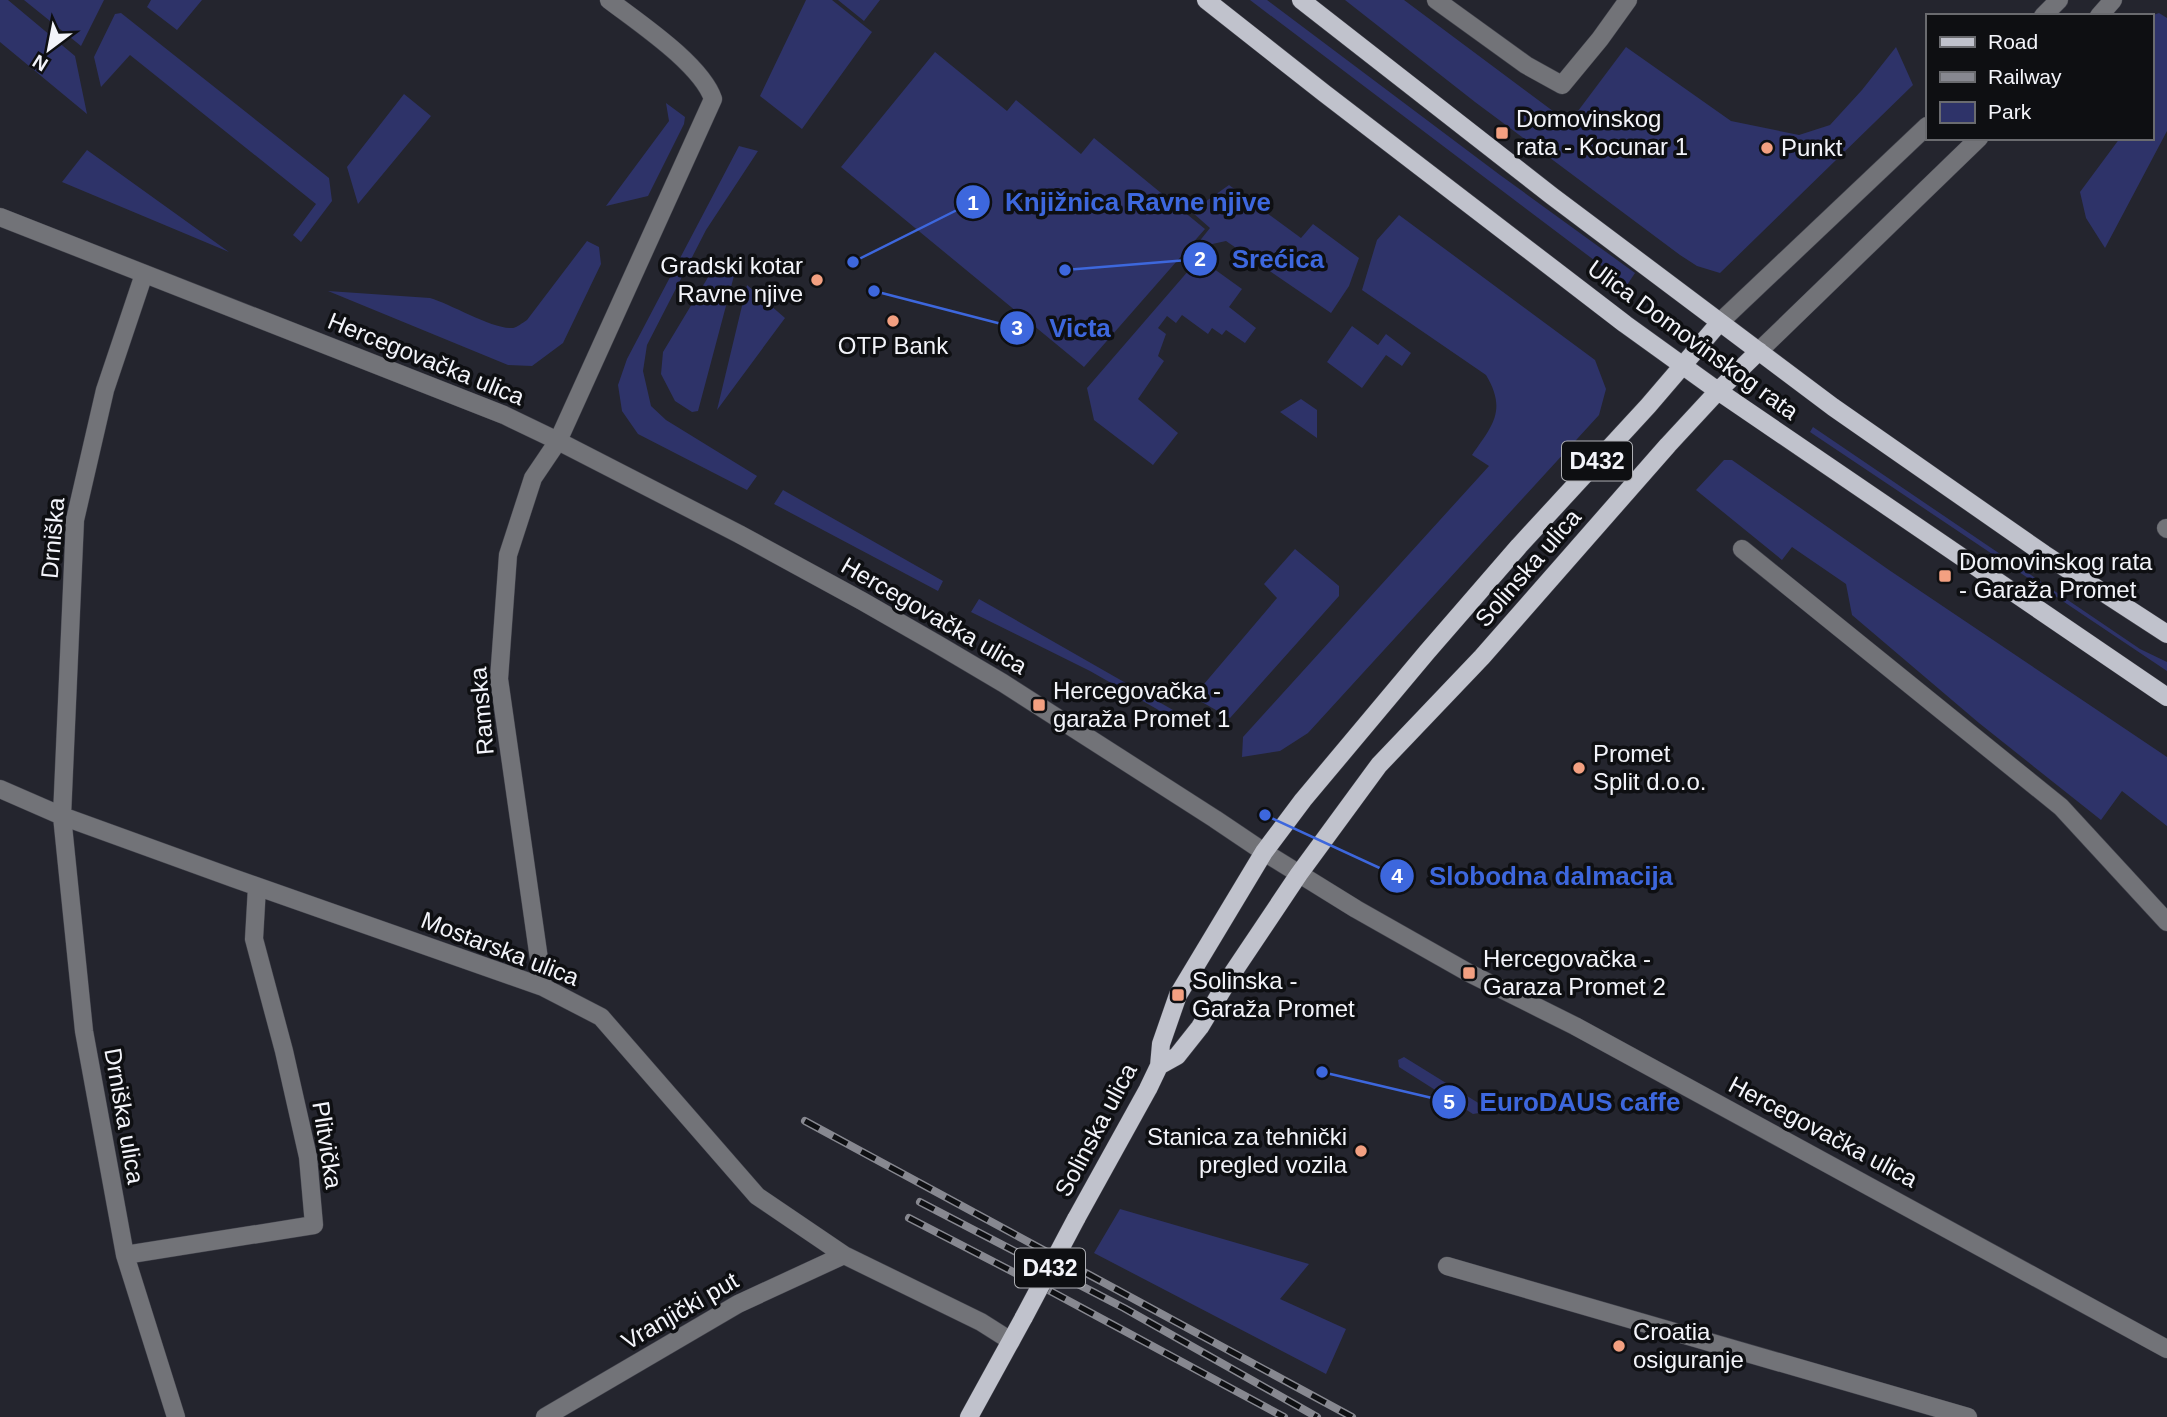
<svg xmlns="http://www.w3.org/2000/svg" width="2167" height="1417" viewBox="0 0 2167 1417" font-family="Arial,sans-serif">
  <rect width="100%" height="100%" fill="#24252e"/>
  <path fill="#2e3369" d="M0,0H8L75,56L87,114L0,42Z
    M24,0H104L81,46Z
    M151,0H202L177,30L147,7Z
    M806,0H832L872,32L802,129L760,96Z
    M838,0H880L864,21Z
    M1250,0H1267L1500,175L1635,273L1627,285Z
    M1345,0H1404L1569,123L1626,47L1731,121L1799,135L1830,125L1862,90L1896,47L1913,85L1720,273L1697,266L1680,255L1475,102Z
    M121,13L329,178L332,201L301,242L293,235L316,204L130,55L101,87L94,57L115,14Z
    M2159,13L2167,18V131L2105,248L2086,218L2080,192L2120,138H2151L2150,16Z
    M935,52L1007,111L1016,100L1081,154L1094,138L1205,229L1084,367L841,167Z
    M404,94L431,116L358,204L347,167Z
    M666,103L685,117L684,124L648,196L606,206L669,121Z
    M739,146L758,151L706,230L647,345L643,371L651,406L666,420L757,476L747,490L638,434L622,411L618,385L627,359Z
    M87,150L229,252L62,182Z
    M1229,185L1301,238L1313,224L1359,258L1349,286L1331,313L1226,241L1194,248L1210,228L1184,205L1205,202Z
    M1399,215L1595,360L1606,389L1599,415L1308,733L1280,751L1242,757L1243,737L1489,466L1472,455C1493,425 1507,410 1486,375L1362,290L1377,240Z
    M587,241L599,247L601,264L563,343L532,366L508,365L328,291L430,298C451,304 494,330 513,328C518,327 522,323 527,320Z
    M719,259L735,272L698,411L692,412L675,401L661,374L663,352Z
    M1210,266L1242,289L1229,307L1256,328L1245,343L1226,330L1222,335L1212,328L1208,334L1182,315L1176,323L1167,316L1158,328L1166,334L1158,356L1164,361L1138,399L1178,433L1153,465L1094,420L1087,388L1189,270Z
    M747,285L785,318L717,410Z
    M1352,326L1378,345L1386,334L1411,353L1402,366L1386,355L1362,388L1327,362Z
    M1301,399L1317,410V438L1280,412Z
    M1813,427L2140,649L2167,662V671L1810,432Z
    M1724,460H1732L1889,570L2167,757V826L2122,791L2101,820L1979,723L1852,615L1846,584L1792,547L1782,560L1696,490Z
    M783,490L943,581L938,591L774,504Z
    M1295,549L1339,586V596L1230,718L1193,697L1277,598L1264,584Z
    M979,599L1173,710L1169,716L1090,671L971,612Z
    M1404,1057L1480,1104L1479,1113L1473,1114L1399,1067L1398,1060Z
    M1120,1209L1309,1264L1280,1299L1346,1329L1326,1374L1094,1253Z"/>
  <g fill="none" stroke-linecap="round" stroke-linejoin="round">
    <defs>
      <path id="minor" d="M1436,0L1526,65L1562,85L1600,39L1628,0
        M2043,16L2059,0
        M2099,16L2113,0
        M0,217L504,415L558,441L739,534L862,601L937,644L1003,683L1215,819L1264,852L1356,909L1469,973L1575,1026L2167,1349
        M144,274L105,390L75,520L62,816L84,1031L125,1255L176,1417
        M1720,322L1927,126
        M1759,351L1979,138
        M2166,528L2167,529
        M1742,549L2061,807L2167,922
        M0,789L62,816L233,878L543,987L601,1017L757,1196L844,1255L981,1322L1011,1341
        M543,987L499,679L508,555L533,478L558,441L713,99C701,64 639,23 609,0
        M125,1255L314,1225L308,1157L284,1051L254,939L257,887
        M1447,1266L1968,1417
        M545,1417L738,1304L844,1255"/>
      <path id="major" d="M1206,0L1324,93L1625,324L1718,391L2167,697
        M1301,0L1552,196L1833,407L2044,554L2167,634
        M1159,1066L1177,1056L1200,1027L1232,974L1299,874L1379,765L1482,657L1668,445L1718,391L1759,351
        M1076,1219L1148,1089L1159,1066L1161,1044L1178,995L1264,852L1303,800L1427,652L1519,546L1648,406L1720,322
        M969,1417L1024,1317"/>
    </defs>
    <use href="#minor" stroke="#41424b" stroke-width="19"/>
    <use href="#major" stroke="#41424b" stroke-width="19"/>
    <use href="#minor" stroke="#727378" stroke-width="18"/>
    <use href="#major" stroke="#c0c2cc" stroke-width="18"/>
    <defs>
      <path id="rail" d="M805,1121L1352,1417
        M920,1202L1124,1308L1317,1417
        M909,1218L1054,1293L1284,1417"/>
    </defs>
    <use href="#rail" stroke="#878890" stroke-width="8"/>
    <use href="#rail" stroke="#0e0f12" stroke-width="5" stroke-dasharray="16" stroke-linecap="butt"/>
    <defs>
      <path id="major-bridge" d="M1024,1317L1076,1219"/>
    </defs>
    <use href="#major-bridge" stroke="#41424b" stroke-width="19" stroke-linecap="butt"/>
    <use href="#major-bridge" stroke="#c0c2cc" stroke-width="18"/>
  </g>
  <g fill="#f3a081" stroke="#0e0f12" stroke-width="2.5">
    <rect x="1495" y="126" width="14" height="14" rx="3.5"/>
    <circle cx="1767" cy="148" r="7"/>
    <circle cx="817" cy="280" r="7"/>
    <circle cx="893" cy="321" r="7"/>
    <rect x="1938" y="569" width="14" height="14" rx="3.5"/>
    <rect x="1032" y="698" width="14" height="14" rx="3.5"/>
    <circle cx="1579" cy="768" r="7"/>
    <rect x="1462" y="966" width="14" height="14" rx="3.5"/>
    <rect x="1171" y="988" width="14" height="14" rx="3.5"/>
    <circle cx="1361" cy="1151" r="7"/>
    <circle cx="1619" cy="1346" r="7"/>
  </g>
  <g text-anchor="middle" stroke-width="7" stroke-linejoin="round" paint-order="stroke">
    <g fill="#0e0f12" stroke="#aeafb4" stroke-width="2">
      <rect x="1562" y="441.5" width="70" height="39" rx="5"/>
      <rect x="1015" y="1248.5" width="70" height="39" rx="5"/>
    </g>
    <g font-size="23" font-weight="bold" fill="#f3f4fa">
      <text x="1597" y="469">D432</text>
      <text x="1050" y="1276">D432</text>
    </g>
    <g font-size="24" fill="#f3f4fa" stroke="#0e0f12" text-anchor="start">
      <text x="1516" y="127">Domovinskog<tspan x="1516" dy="28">rata - Kocunar 1</tspan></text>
      <text x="1781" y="156">Punkt</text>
      <text x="803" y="274" text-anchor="end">Gradski kotar<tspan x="803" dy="28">Ravne njive</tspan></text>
      <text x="893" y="354" text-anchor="middle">OTP Bank</text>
      <text x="1959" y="570">Domovinskog rata<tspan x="1959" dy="28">- Garaža Promet</tspan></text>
      <text x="1053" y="699">Hercegovačka -<tspan x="1053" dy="28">garaža Promet 1</tspan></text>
      <text x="1593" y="762">Promet<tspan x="1593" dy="28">Split d.o.o.</tspan></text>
      <text x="1483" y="967">Hercegovačka -<tspan x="1483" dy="28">Garaza Promet 2</tspan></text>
      <text x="1192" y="989">Solinska -<tspan x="1192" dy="28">Garaža Promet</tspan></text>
      <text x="1347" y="1145" text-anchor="end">Stanica za tehnički<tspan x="1347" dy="28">pregled vozila</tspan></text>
      <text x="1633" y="1340">Croatia<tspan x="1633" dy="28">osiguranje</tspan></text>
    </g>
    <g font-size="24" fill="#f3f4fa" stroke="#0e0f12">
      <text transform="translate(1693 340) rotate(36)" y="8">Ulica Domovinskog rata</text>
      <text transform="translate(426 359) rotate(22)" y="8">Hercegovačka ulica</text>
      <text transform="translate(53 538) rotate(-85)" y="8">Drniška</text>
      <text transform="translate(1528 568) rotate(-49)" y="8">Solinska ulica</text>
      <text transform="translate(934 616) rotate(30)" y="8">Hercegovačka ulica</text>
      <text transform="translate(482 711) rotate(-95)" y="8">Ramska</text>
      <text transform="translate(500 949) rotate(21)" y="8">Mostarska ulica</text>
      <text transform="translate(124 1116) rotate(80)" y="8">Drniška ulica</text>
      <text transform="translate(1096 1130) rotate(-62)" y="8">Solinska ulica</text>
      <text transform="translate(1823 1132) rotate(28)" y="8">Hercegovačka ulica</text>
      <text transform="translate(327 1145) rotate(81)" y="8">Plitvička</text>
      <text transform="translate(680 1311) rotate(-30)" y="8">Vranjički put</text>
    </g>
  </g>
  <path fill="none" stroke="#3d67dd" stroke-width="2.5" d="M853 262L973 202M1065 270L1200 259M874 291L1017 328M1265 815L1397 876M1322 1072L1449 1102"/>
  <g fill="#3d67dd" stroke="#0e0f12" stroke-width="2.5">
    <circle cx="853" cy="262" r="7"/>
    <circle cx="1065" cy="270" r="7"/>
    <circle cx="874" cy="291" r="7"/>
    <circle cx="1265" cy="815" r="7"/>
    <circle cx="1322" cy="1072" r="7"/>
    <circle cx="973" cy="202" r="18"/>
    <circle cx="1200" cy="259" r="18"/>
    <circle cx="1017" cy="328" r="18"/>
    <circle cx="1397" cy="876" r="18"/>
    <circle cx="1449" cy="1102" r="18"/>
  </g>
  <g font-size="21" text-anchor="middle" font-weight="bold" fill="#fff">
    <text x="973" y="210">1</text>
    <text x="1200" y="266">2</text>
    <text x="1017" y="335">3</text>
    <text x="1397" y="883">4</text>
    <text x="1449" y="1109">5</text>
  </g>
  <g font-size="26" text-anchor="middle" font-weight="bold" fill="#3d67dd" stroke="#0e0f12" stroke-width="7" stroke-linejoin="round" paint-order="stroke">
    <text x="1138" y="211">Knjižnica Ravne njive</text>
    <text x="1278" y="268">Srećica</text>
    <text x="1080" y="337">Victa</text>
    <text x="1551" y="885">Slobodna dalmacija</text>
    <text x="1580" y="1111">EuroDAUS caffe</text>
  </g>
  <rect x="1926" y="14" width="228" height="126" fill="#0e0f12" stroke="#6a6b6f" stroke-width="2"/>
  <rect x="1940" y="37" width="35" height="10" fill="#c0c2cc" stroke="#6a6b6f" stroke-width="2"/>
  <text x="1988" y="49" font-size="21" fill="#f3f4fa">Road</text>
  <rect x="1940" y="72" width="35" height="10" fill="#878890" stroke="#6a6b6f" stroke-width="2"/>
  <text x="1988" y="84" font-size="21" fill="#f3f4fa">Railway</text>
  <rect x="1940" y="102" width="35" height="21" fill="#2e3369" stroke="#6a6b6f" stroke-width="2"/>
  <text x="1988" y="119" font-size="21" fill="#f3f4fa">Park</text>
  <g transform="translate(49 49) rotate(212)" stroke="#0e0f12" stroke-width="5" paint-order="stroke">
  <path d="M0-5L12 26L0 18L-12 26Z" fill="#f3f4fa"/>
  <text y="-10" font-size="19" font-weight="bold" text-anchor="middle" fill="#f3f4fa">N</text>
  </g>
</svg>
